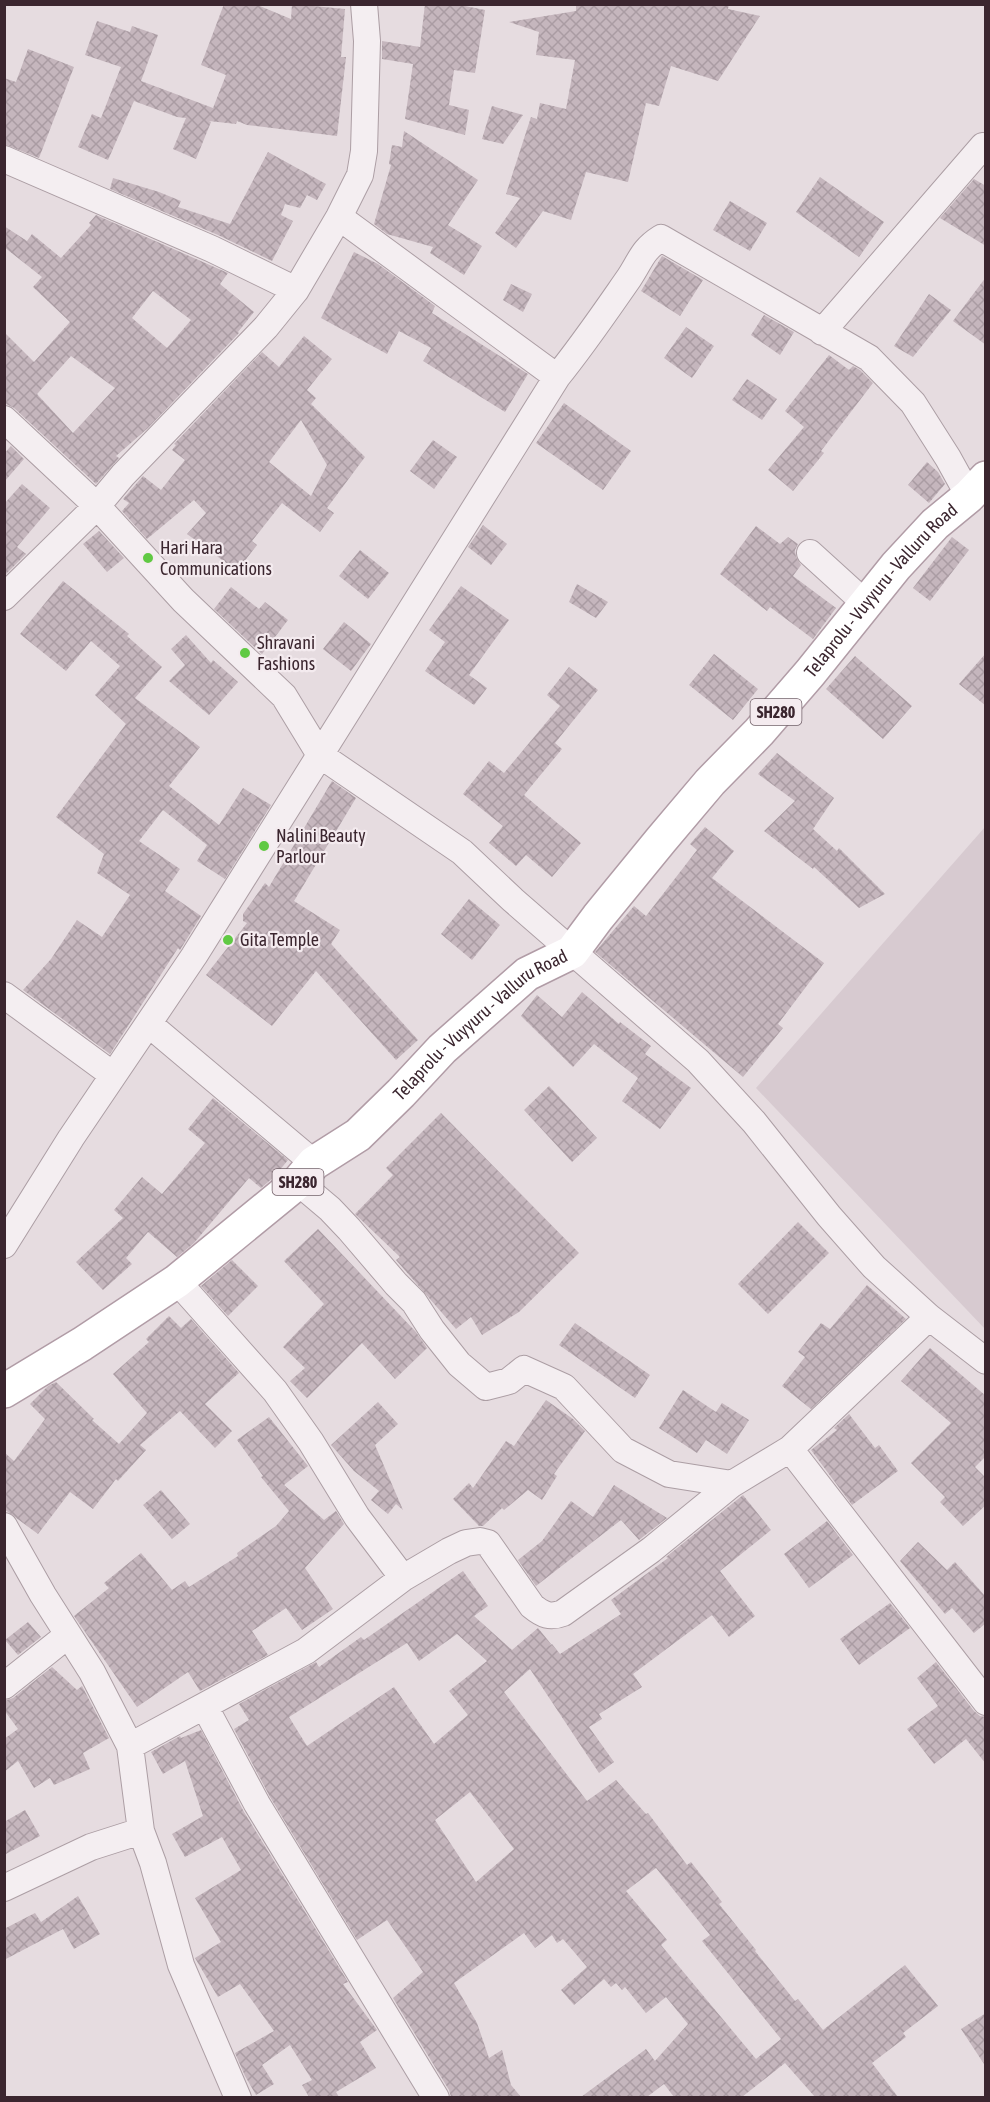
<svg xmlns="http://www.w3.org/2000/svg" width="990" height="2102" viewBox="0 0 990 2102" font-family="'Asap Condensed',sans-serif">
  <defs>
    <pattern id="building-cross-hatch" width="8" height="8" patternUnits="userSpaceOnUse" patternTransform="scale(1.5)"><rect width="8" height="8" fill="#c5b6bd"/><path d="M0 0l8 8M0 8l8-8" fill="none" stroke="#aa9ca3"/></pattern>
  </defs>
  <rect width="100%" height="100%" fill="#e6dce0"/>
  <path fill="#d7cad0" d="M985,827V1329L756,1088Z"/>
  <path fill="url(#building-cross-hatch)" fill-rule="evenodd" d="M224,4H255L291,19L292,4L345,9L341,57H346L337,136L247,125L237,121L236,124L209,121L211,122L196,159L173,149L186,118L177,117L134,101L108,160L78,147L92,114L101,118L121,67L85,55L97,21L130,32L132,26L158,35L141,81L213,108L226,75L201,65Z
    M425,4H455L485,10L475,73L454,70L449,105L469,110L465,135L405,119L413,64L382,59V41L420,47Z
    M576,4H729L728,9L760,16L718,81L671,66L659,106L646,103L628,182L586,172L571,220L543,211L516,248L495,233L520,198L506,194L531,117L537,119L540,103L566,109L575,60L536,55L539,32L509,22L576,11Z
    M28,49L74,67L39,158L4,144V78L16,82Z
    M492,106L523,115L503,144L482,139Z
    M404,131L478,180L448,225L482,246L464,275L430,253L433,247L387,234L374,224L391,165L389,164L392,145L402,147Z
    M268,152L326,184L317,200L307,195L300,208L285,204L281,215L293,221L272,261L218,235L110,189L113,178L159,192L181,201L178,207L230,224Z
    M820,177L884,222L859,257L796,212Z
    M974,179L986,186V246L940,218Z
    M730,201L767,223L750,251L713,230Z
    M96,215L228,273L220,284L254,312L238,332L239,333L148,428L116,456L119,458L96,484L14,408L4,403V332L34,362L70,322L33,287L42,277L4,247V226L27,241L32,234L61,258L91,225L89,223ZM153,291L191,320L167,348L132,318ZM71,356L115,388L73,433L37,394Z
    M354,252L378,264L435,306L432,313L528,374L505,412L423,361L431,348L399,331L387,354L321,318Z
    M662,256L703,280L680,316L641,291Z
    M986,277V345L953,321Z
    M511,284L532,294L523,312L503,300Z
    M929,294L951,310L913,357L894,346Z
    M764,315L794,332L780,355L751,335Z
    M686,327L714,346L692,378L664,358Z
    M304,336L332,359L307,390L316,398L311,404L365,457L327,508L334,513L320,532L282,503L252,541L257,545L237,571L187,534L206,513L194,500L147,539L122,511L129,503L123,499L143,476L161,490L185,460L172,450L176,445L174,444L262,352L279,367ZM301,420L327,465L311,496L269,462Z
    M829,355L849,370L853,366L860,370L873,383L821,451L824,453L793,491L768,470L804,427L785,411Z
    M747,379L777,399L762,420L732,400Z
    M564,403L631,451L603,490L536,443Z
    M433,440L457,457L434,489L410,471Z
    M11,446L24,459L4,482V454Z
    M927,462L938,472L945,484L929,503L908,485Z
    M22,484L50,508L17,547L26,554L4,576V504Z
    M483,525L507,544L491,565L468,547Z
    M756,526L780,544L788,537L798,544L795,550L796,557L801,565L793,576L836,608L813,639L770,607L767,611L720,574Z
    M99,531L124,558L107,572L83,544Z
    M952,537L969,550L930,601L913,588Z
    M360,550L389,573L368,599L339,576Z
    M63,581L129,634L127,636L162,667L135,698L200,747L169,786L219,825L243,788L271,805L225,879L197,861L207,845L163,810L139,841L180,869L165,891L201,916L180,950L178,948L110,1054L23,990L51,959L77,920L102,937L130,895L97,873L104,854L56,817L126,724L95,695L120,666L91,641L66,671L20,634Z
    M577,584L608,602L596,618L569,602Z
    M461,586L509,620L469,675L487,688L474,705L425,671L445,642L429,630Z
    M231,587L259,609L265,602L288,620L262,654L214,609Z
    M344,622L371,644L351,671L323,649Z
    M186,635L211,663L213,660L238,682L209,715L169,681L185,665L171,649Z
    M986,653V706L959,684Z
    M714,654L758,689L733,720L689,685Z
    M855,656L912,706L883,739L826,689Z
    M569,667L598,690L555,743L562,749L524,795L581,843L552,877L526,855L516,866L489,843L503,826L463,794L489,761L504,773L560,706L547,695Z
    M777,753L834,798L813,829L837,851L839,848L885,894L859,908L814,867L813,869L764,831L795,801L758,774Z
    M332,781L356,798L294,901L340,930L331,944L418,1040L396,1060L316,971L272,1026L206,975L247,923L243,921V914L265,883L269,887Z
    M705,827L734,851L712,878L824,963L778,1024L783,1028L743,1077L595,952L634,906L646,916L697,850L690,844Z
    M469,899L500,925L472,960L441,934Z
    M582,992L619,1024L620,1022L651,1046L645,1054L691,1088L660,1129L622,1101L638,1078L594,1044L573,1067L521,1016L537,995L562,1017Z
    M549,1086L597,1138L572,1162L524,1110Z
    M213,1098L288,1160L274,1177L261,1188L249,1178L194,1243L177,1257L148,1232L126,1258L132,1264L103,1290L76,1262L123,1218L114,1210L142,1177L162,1194L205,1143L188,1129Z
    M441,1113L579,1253L519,1312L482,1335L471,1317L456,1329L396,1260L400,1257L355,1214L393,1175L386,1168Z
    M798,1222L829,1253L768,1314L738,1284Z
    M318,1229L416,1332L427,1348L395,1379L362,1343L307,1398L290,1381L305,1368L283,1347L324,1304L284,1261Z
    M232,1260L258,1286L228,1316L201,1286Z
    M867,1285L906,1319L811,1409L782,1386L805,1357L798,1352L821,1323L830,1329Z
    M169,1316L181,1328L191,1319L239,1373L205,1404L232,1431L215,1448L180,1411L140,1445L146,1450L118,1481L116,1479L93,1509L70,1492L38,1534L4,1509V1452L14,1461L45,1419L30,1404L48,1386L56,1382L94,1419L92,1420L119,1444L147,1413L113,1374L149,1342L146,1339Z
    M575,1323L650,1375L635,1398L559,1345Z
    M930,1348L986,1396V1456L975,1467L986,1478V1505L963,1526L940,1502L945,1497L911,1463L951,1423L901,1381Z
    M683,1390L716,1412L722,1403L749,1420L727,1454L706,1440L697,1453L659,1428Z
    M546,1400L573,1419L585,1431L554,1474L557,1476L542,1500L528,1490L504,1510L502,1508L483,1526H479L453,1499L469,1483L473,1488L506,1441L514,1446Z
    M378,1402L398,1424L375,1445L403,1510L396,1504L388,1514L371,1500L379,1491L354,1471L331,1445Z
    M849,1414L875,1448L879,1445L898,1471L852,1505L811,1450L837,1430L834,1428Z
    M269,1417L308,1466L284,1485L324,1520L336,1511L344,1524L305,1568L333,1609L302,1630L286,1608L252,1631L268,1655L200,1691L188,1672L137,1707L74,1616L109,1588L104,1583L141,1553L172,1590L185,1581L189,1587L238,1556L237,1553L276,1526L289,1511L261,1477L263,1476L237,1440Z
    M614,1485L667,1518L639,1540L621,1520L536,1586L518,1560L542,1541L571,1501L593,1517Z
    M161,1490L190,1524L172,1539L143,1505Z
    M743,1495L771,1530L720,1571L755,1616L729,1637L712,1615L633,1674L642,1687L599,1714L602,1719L589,1727L614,1762L599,1773L530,1669L504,1692L587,1801L616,1780L646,1814L648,1813L687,1865L691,1862L722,1902L719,1904L756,1950L755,1951L795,2001L798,1999L823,2030L905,1965L938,2006L903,2033L906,2037L872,2063L898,2097H815L785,2063L742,2097H674L664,2084L647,2097H581L646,2049L655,2061L688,2024L666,1997L646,2013L625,1987L622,1990L616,1983L611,1987L604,1979L574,2005L561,1990L587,1967L563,1939L557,1943L552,1935L535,1948L524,1933L454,1983L477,2023L489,2058L502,2050L511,2085L521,2097H451L449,2090L393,1998L423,1972L387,1920L357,1940L270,1797L234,1729L249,1720L239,1704L316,1662L319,1667L361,1637L364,1640L463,1571L488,1606L474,1616L512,1650L538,1628L551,1644L549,1646L552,1644L560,1654L621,1614L611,1600L668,1558L666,1557ZM457,1634L487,1661L449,1691L468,1715L434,1744L394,1687L307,1746L289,1717L407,1643L419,1661ZM470,1792L514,1849L476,1882L435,1820ZM656,1868L710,1935L702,1941L781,2039L756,2059L661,1945L667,1940L626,1891Z
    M827,1521L853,1555L809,1588L784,1554Z
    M918,1542L947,1570L955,1562L986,1597V1623L974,1633L952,1608L945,1614L900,1561Z
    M890,1603L910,1628L859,1665L840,1639Z
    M28,1622L41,1637L18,1655L5,1640Z
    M936,1662L974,1711L980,1716L986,1717V1764L966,1739L934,1764L907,1729L938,1706L917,1678Z
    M52,1667L77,1690L82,1686L109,1738L83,1753L90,1769L54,1785L50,1778L34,1788L18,1761L4,1772V1739L18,1729L4,1710V1701L13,1698Z
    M201,1730L244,1812L348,1982L343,1984L377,2030L360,2042L376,2068L336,2092L339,2097H309L302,2085L312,2080L290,2045L262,2065L274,2084L256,2095L245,2076L235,2053L274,2031L240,1984L218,1997L195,1958L221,1942L195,1898L241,1870L222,1837L185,1857L172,1834L203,1816L185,1761L163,1774L151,1752L180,1736L181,1738Z
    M25,1810L40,1836L4,1855V1822Z
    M78,1896L100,1934L74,1949L63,1929L4,1960V1929L35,1913L41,1922Z
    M986,2013V2067L961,2029Z"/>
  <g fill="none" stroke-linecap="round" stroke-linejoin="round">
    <defs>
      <path id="minor" d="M4,159L212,249L296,290
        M339,217L557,377
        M822,332L983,146
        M4,419L97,506L123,475L266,327L296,290L339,217L360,175L364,151L367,41L364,4
        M810,553L865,603
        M4,597L97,506L183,600L284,696L320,755L462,852L513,900L698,1061L754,1122L829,1216L874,1267L929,1317L986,1361
        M4,995L113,1075
        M150,1025L314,1163
        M298,1182L330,1209L349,1229L396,1284L414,1302L432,1330L459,1364L486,1387L509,1381L524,1369L564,1387L623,1450L669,1474L732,1484
        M4,1245L71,1138L194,956L557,377C583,345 606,311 629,278C641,260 642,250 661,238L869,358L913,403L948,458L969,496
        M177,1281L275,1391L311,1442L357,1517L403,1578
        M790,1449L986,1702
        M4,1526L43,1595L92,1672L130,1746L306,1651L403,1578L449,1551L466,1543L480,1541L488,1543L532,1606C543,1615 550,1618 563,1613L651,1550L732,1484L790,1449L929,1317
        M4,1686L68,1635
        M205,1707L257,1804L436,2098
        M130,1746L141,1831L153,1863L181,1965L238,2098
        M4,1888L91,1847L141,1831"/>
      <g id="primary">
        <path id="s1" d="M4,1391L82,1344L177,1281L298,1182L314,1163L358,1135L401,1093L442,1049L527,974L572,952L598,917L661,840L710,782L759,732L810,673L896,566L935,524L969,496L986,478"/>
      </g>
    </defs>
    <use href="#minor" stroke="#ac9ea4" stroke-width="28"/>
    <use href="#primary" stroke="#b19ca6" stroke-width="36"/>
    <use href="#minor" stroke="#f4eef1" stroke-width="26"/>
    <use href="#primary" stroke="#fff" stroke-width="33"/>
  </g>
  <g fill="#60c943" stroke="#f4ebef" stroke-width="2">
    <circle cx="148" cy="558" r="6"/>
    <circle cx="245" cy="653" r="6"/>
    <circle cx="264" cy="846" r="6"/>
    <circle cx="228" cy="940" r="6"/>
  </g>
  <g text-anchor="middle" stroke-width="4.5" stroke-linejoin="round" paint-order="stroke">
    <g fill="#f4ebef" stroke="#726169" stroke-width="1.5">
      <rect x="750.5" y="699" width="51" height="26" rx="4.5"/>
      <rect x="272.5" y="1169" width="51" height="26" rx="4.5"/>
    </g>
    <g font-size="16" font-weight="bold" fill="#3b262f">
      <text x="776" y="718">SH280</text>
      <text x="298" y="1188">SH280</text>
    </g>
    <g font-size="18" fill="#3b262f" stroke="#f4ebef" text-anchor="start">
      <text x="160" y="554">Hari Hara<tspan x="160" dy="21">Communications</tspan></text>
      <text x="257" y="649">Shravani<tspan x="257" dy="21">Fashions</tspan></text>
      <text x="276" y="842">Nalini Beauty<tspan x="276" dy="21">Parlour</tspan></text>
      <text x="240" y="946">Gita Temple</text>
    </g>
    <g font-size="18" fill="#3b262f" stroke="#f4ebef">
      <text dy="6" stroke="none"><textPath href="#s1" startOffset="1198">Telaprolu - Vuyyuru - Valluru Road</textPath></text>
      <text dy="6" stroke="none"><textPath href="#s1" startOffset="604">Telaprolu - Vuyyuru - Valluru Road</textPath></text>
    </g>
  </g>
  <rect width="990" height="2102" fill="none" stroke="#3b262f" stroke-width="12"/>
</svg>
